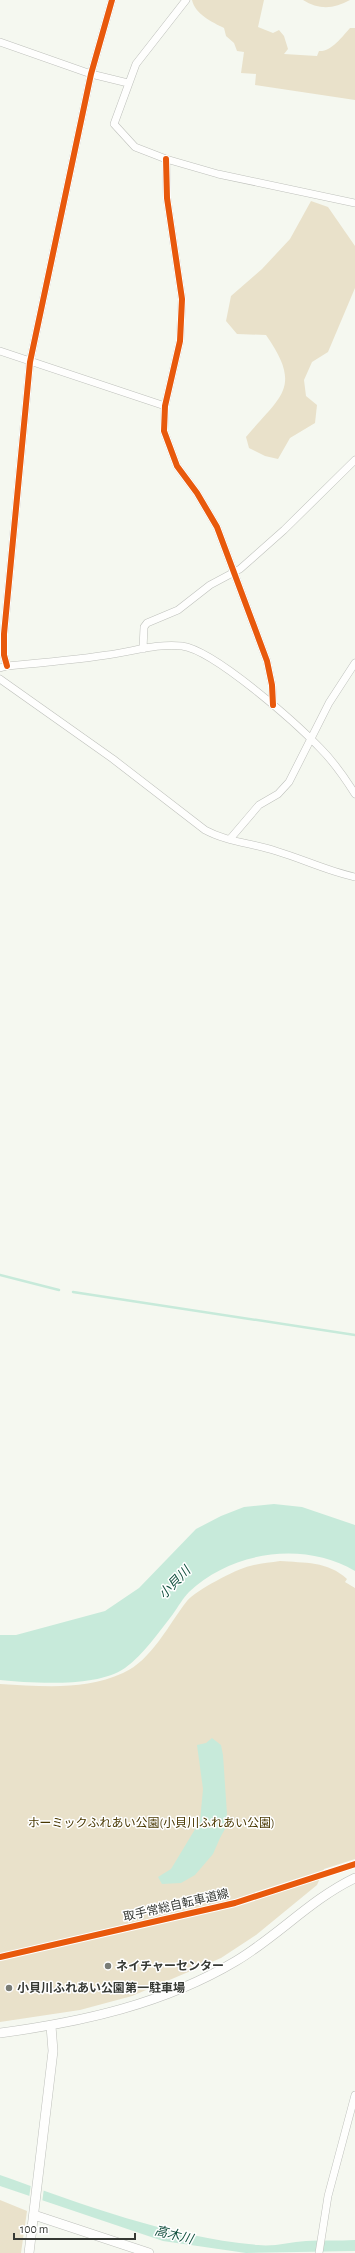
<svg xmlns="http://www.w3.org/2000/svg" width="355" height="2253" viewBox="0 0 355 2253" font-family="'Alegreya Sans','Noto Sans JP',sans-serif">
  <rect width="100%" height="100%" fill="#f5f8f0"/>
  <path fill="#e9e1ca" d="M192,0H264L258,27L273,33L279,30L284,36L288,49L284,54L317,56L319,51C331,52 342,37 350,28H355V100L255,85L256,74L241,73L244,52L237,51L234,43L226,36L224,28C212,22 195,14 192,0Z
    M303,0H350C334,9 319,10 303,0Z
    M311,201L328,207L355,246V288L328,352L312,362L304,380L306,396L317,405L315,423L290,438L278,459L265,456L249,448L246,437C281,395 303,388 266,335L237,334L226,321L231,296L262,269L290,239Z
    M280,1561C304,1563 328,1561 347,1579L345,1582L355,1588V1859L324,1869L317,1885L256,1935L221,1958L132,1996L80,2010L0,2022V1684C41,1686 84,1691 123,1673C152,1660 168,1625 187,1601C195,1591 236,1569 250,1566C259,1563 270,1563 280,1561Z
    M0,2200L27,2211L21,2253H0Z"/>
  <path fill="#c7eada" d="M274,1504L302,1507L355,1525V1571C304,1541 232,1551 189,1592C183,1598 178,1607 173,1614C159,1632 144,1654 125,1668C97,1688 32,1683 0,1680V1635H16L105,1611L139,1588L196,1529L221,1516L244,1507Z
    M212,1738L221,1745L223,1755L227,1814L226,1827L220,1838L213,1854L195,1875L181,1883L162,1884L158,1877L171,1869L200,1821L203,1789L197,1745L206,1743Z
    M0,2175C84,2205 168,2237 258,2245C274,2247 290,2242 306,2241C322,2240 339,2241 355,2240V2251L246,2253L163,2241L0,2186Z"/>
  <path fill="#f5f8f0" d="M31,2184L44,2188L42,2203L29,2198Z"/>
  <g fill="none" stroke-linecap="round" stroke-linejoin="round">
    <path stroke="#c7eada" stroke-width="2.5" d="M0,1275L59,1290
      M73,1292L355,1335"/>
    <defs>
      <path id="minor" d="M186,0L136,64L114,124L135,147L166,159L218,174L355,203
        M0,42L91,74L128,83
        M166,159L167,198L182,299L180,341L165,406L164,431L177,466L197,493L217,527L267,661L272,685L273,705
        M0,351L165,406
        M143,649L144,627L147,623L178,610L210,585L240,569L284,530L355,460
        M7,666L4,655V634L30,362L91,74L112,0
        M0,668L7,666C41,663 74,660 107,655C132,652 157,643 182,646C214,650 296,723 320,748C334,762 345,778 355,794
        M0,679L113,759L205,830C227,842 252,843 276,851C303,859 327,871 355,877
        M230,839L259,805L278,794L289,782L329,703L355,663
        M319,2253L328,2196L355,2095"/>
      <path id="tertiary" d="M0,2033C82,2022 164,2004 236,1961C278,1936 311,1899 355,1878
        M34,2215L149,2253
        M29,2253L53,2051L51,2026"/>
    </defs>
    <use href="#minor" stroke="#bec0bb" stroke-width="8"/>
    <use href="#tertiary" stroke="#bec0bb" stroke-width="10"/>
    <use href="#minor" stroke="#fefefd" stroke-width="7"/>
    <use href="#tertiary" stroke="#fefefd" stroke-width="9"/>
    <defs>
      <path id="cycleway" d="M166,159L167,198L182,299L180,341L165,406L164,431L177,466L197,493L217,527L267,661L272,685L273,705
        M7,666L4,655V634L30,362L91,74L112,0
        M0,1957L235,1903L355,1864"/>
    </defs>
    <use href="#cycleway" stroke="#fff" stroke-width="8"/>
    <use href="#cycleway" stroke="#e8590c" stroke-width="6"/>
  </g>
  <g fill="#797c76" stroke="#fff" stroke-width="1.5">
    <circle cx="108" cy="1966" r="4"/>
    <circle cx="9" cy="1988" r="4"/>
  </g>
  <g text-anchor="middle" stroke-width="3" stroke-linejoin="round" paint-order="stroke">
    <g font-size="12" fill="#483701" stroke="#fff">
      <text x="151" y="1827">ホーミックふれあい公園(小貝川ふれあい公園)</text>
    </g>
    <g font-size="12" fill="#363934" stroke="#fff">
      <text transform="translate(176 1905) rotate(-13)" y="4">取手常総自転車道線</text>
    </g>
    <g font-size="12" font-weight="bold" fill="#363934" stroke="#fff" text-anchor="start">
      <text x="116" y="1970">ネイチャーセンター</text>
      <text x="17" y="1992">小貝川ふれあい公園第一駐車場</text>
    </g>
    <g font-size="13" font-style="italic" fill="#145240" stroke="#fff">
      <text transform="translate(174 1582) rotate(-46)" y="5">小貝川</text>
      <text transform="translate(174 2234) rotate(14)" y="5">高木川</text>
    </g>
  </g>
  <path d="M14 2233v6h121v-6" fill="none" stroke="#363934" stroke-width="2"/>
  <text x="20" y="2233" font-size="12" fill="#363934" stroke="#ffffff" stroke-width="3" paint-order="stroke">100 m</text>
</svg>
